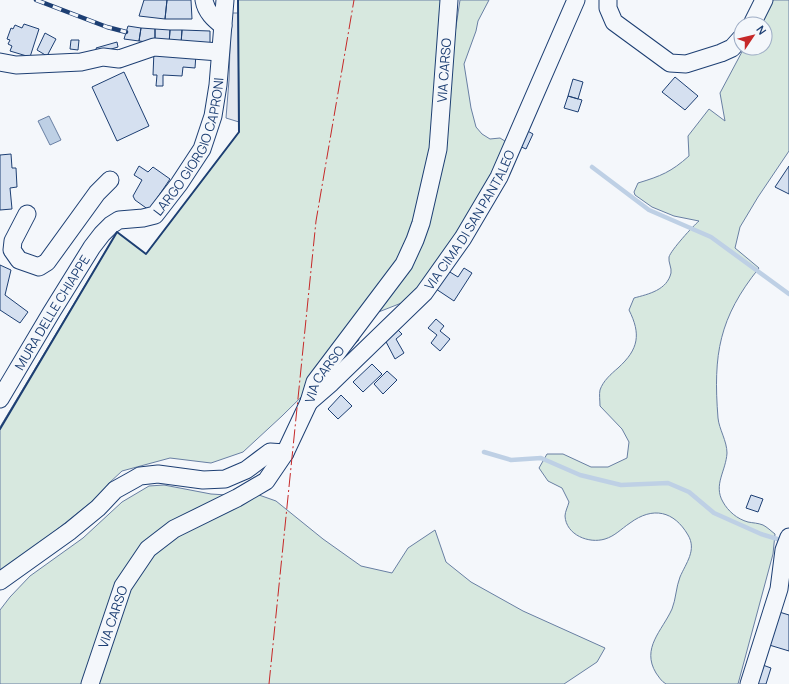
<svg xmlns="http://www.w3.org/2000/svg" width="789" height="684" viewBox="0 0 789 684" font-family="Manrope,sans-serif">
  <rect width="100%" height="100%" fill="#f4f7fb"/>
  <path fill="#d7e8df" stroke="#687fa3" d="M238,0H445L452,53L460,0H489L478,21L476,31L464,64L471,108L476,127L482,134L490,139L500,138L508,143L458,236L428,278L404,302L376,313L356,332L359,340L282,416L243,452L211,463L170,458L122,471L108,484L110,487L0,575V427L117,232L146,254L239,132Z
    M771,0H789V151L758,197L740,227L735,248L759,268C719,318 713,354 718,418C719,429 727,441 727,453C726,471 713,485 723,502C728,511 737,519 748,522C753,523 758,523 763,525C767,527 771,531 775,534L773,554L738,684H666C661,681 659,677 656,673C641,648 662,631 672,609C676,599 676,587 680,577C686,563 697,550 688,535C674,511 653,506 630,523C621,529 615,536 605,539C589,544 566,535 565,516C565,512 568,506 569,502L562,488L548,481L539,468L547,454H563L591,467H608L627,458L629,442L622,429L600,406C600,401 599,394 600,390C603,381 611,374 618,368C639,349 641,334 629,310L634,298C649,294 667,290 671,273C672,268 668,262 669,257C671,250 693,226 699,221L674,216L652,207L635,195L634,192L638,183C661,176 671,172 689,156L688,136L709,109L725,121L720,93L744,48H765V24H758Z
    M164,485L211,494L227,495L242,489L276,501L323,539L361,566L392,573L408,548L435,530L446,562L471,582L523,611L605,648L597,662L564,684H0V610L10,597L30,576L83,538L122,502L149,486Z"/>
  <path fill="#e3e8f0" stroke="#687fa3" d="M231,13H238L239,122L226,118L229,80Z"/>
  <path fill="#bed0e5" stroke="#687fa3" d="M49,116L61,140L50,145L38,121Z"/>
  <g fill="none" stroke-linecap="round" stroke-linejoin="round">
    <path stroke="#bed0e5" stroke-width="4.5" d="M592,167L649,210L711,237L789,294
      M484,452L511,460L541,458L580,475L621,485L668,483L689,492L714,513L761,534L784,541"/>
  </g>
  <path fill="#d5e0f0" stroke="#1d3f73" d="M144,0H167L165,19L139,16Z
    M167,0H191L192,19H165Z
    M24,24L39,29L30,57L10,51L12,46L8,44L10,40L7,39L11,28L13,29L15,25L22,28Z
    M128,26L141,28L139,41L124,39Z
    M141,28L155,29V43L139,41Z
    M155,29L170,30L169,44L155,43Z
    M170,30H182L181,44H169Z
    M182,30L210,31V45L181,44Z
    M45,33L56,39L47,56L37,50Z
    M71,40H79L78,50L70,49Z
    M117,42L118,47L98,53L96,48Z
    M154,51L196,54L195,68L183,67L182,76L163,75V86H156L157,75H153Z
    M124,72L149,126L117,141L92,87Z
    M675,77L698,96L685,110L662,92Z
    M573,79L583,82L578,99L568,96Z
    M568,96L582,100L578,112L564,108Z
    M524,129L533,134L526,149L517,145Z
    M11,154L12,168H16L17,187L10,188L12,209L0,210V155Z
    M139,166L148,172L153,167L170,179L149,210L135,200L133,196L142,180L134,175Z
    M789,166V194L775,187Z
    M0,265L11,270L5,295L28,312L20,323L0,310Z
    M464,268L472,273L454,301L433,287L445,269L458,277Z
    M436,319L444,326L440,331L450,339L440,351L431,343L437,335L428,328Z
    M394,326L402,334L396,339L404,353L395,359L383,336Z
    M372,364L382,374L363,392L353,382Z
    M387,371L397,380L383,394L374,384Z
    M341,395L352,406L338,419L328,409Z
    M751,495L763,499L758,512L746,508Z
    M776,611L789,615V651L766,644Z
    M760,664L771,668L766,684H753Z"/>
  <g fill="none" stroke-linecap="round" stroke-linejoin="round">
    <defs>
      <g id="minor">
        <path d="M204,0C206,12 214,19 223,26"/>
        <path d="M608,0V8L614,22L670,63L686,64L721,53L732,48L741,38"/>
        <path d="M752,24L764,0"/>
        <path d="M0,62L16,65L81,62L103,57L119,59L154,47L219,52"/>
        <path d="M27,214L13,241L12,250L19,260L39,267L47,262L97,193L110,180"/>
        <path id="s1" d="M0,399L51,313L92,247L102,234L111,225L119,220L143,218L155,215L179,184L202,149L213,116L218,85L225,0"/>
        <path id="s2" d="M309,402L331,383L424,293L463,238L499,177L576,0"/>
        <path d="M0,581L70,531L98,508L115,490L133,480L140,476L158,474L203,480L225,479L246,470L270,452L285,453"/>
        <path id="s3" d="M90,684L123,586L148,549L174,529L237,498L266,481L285,453L309,402L315,382L404,264L415,240L421,223L438,149L449,0"/>
        <path d="M749,684L779,589L784,550L789,537"/>
      </g>
    </defs>
    <use href="#minor" stroke="#1d3f73" stroke-width="19"/>
    <use href="#minor" stroke="#f4f7fb" stroke-width="17"/>
    <defs>
      <path id="rail" d="M36,0L107,27L126,32"/>
    </defs>
    <use href="#rail" stroke="#1d3f73" stroke-width="4.5"/>
    <use href="#rail" stroke="#f4f7fb" stroke-width="3" stroke-dasharray="9" stroke-linecap="butt"/>
    <path stroke="#1d3f73" stroke-width="2" d="M0,429L117,232L146,254L239,132L238,0"/>
    <path stroke="#c62828" stroke-width="1" stroke-dasharray="14 3 2 3" stroke-linecap="butt" d="M269,684L316,221L354,0"/>
  </g>
  <g text-anchor="middle" stroke-width="3" stroke-linejoin="round" paint-order="stroke">
    <g font-size="13" fill="#1d3f73" stroke="#f4f7fb">
      <text dy="5" stroke="none"><textPath href="#s3" startOffset="743">VIA CARSO</textPath></text>
      <text dy="5" stroke="none"><textPath href="#s1" startOffset="331">LARGO GIORGIO CAPRONI</textPath></text>
      <text dy="5" stroke="none"><textPath href="#s2" startOffset="245">VIA CIMA DI SAN PANTALEO</textPath></text>
      <text dy="5" stroke="none"><textPath href="#s1" startOffset="101">MURA DELLE CHIAPPE</textPath></text>
      <text dy="5" stroke="none"><textPath href="#s3" startOffset="407">VIA CARSO</textPath></text>
      <text dy="5" stroke="none"><textPath href="#s3" startOffset="71">VIA CARSO</textPath></text>
    </g>
  </g>
  <g transform="translate(753 36) rotate(55)"><circle r="19" fill="#f4f7fb" stroke="#9eadc5"/>
  <path d="M0-3L7 15L0 10L-7 15Z" fill="#c62828"/>
  <text y="-6" font-size="11" font-weight="bold" text-anchor="middle" fill="#1d3f73">N</text>
  </g>
</svg>
